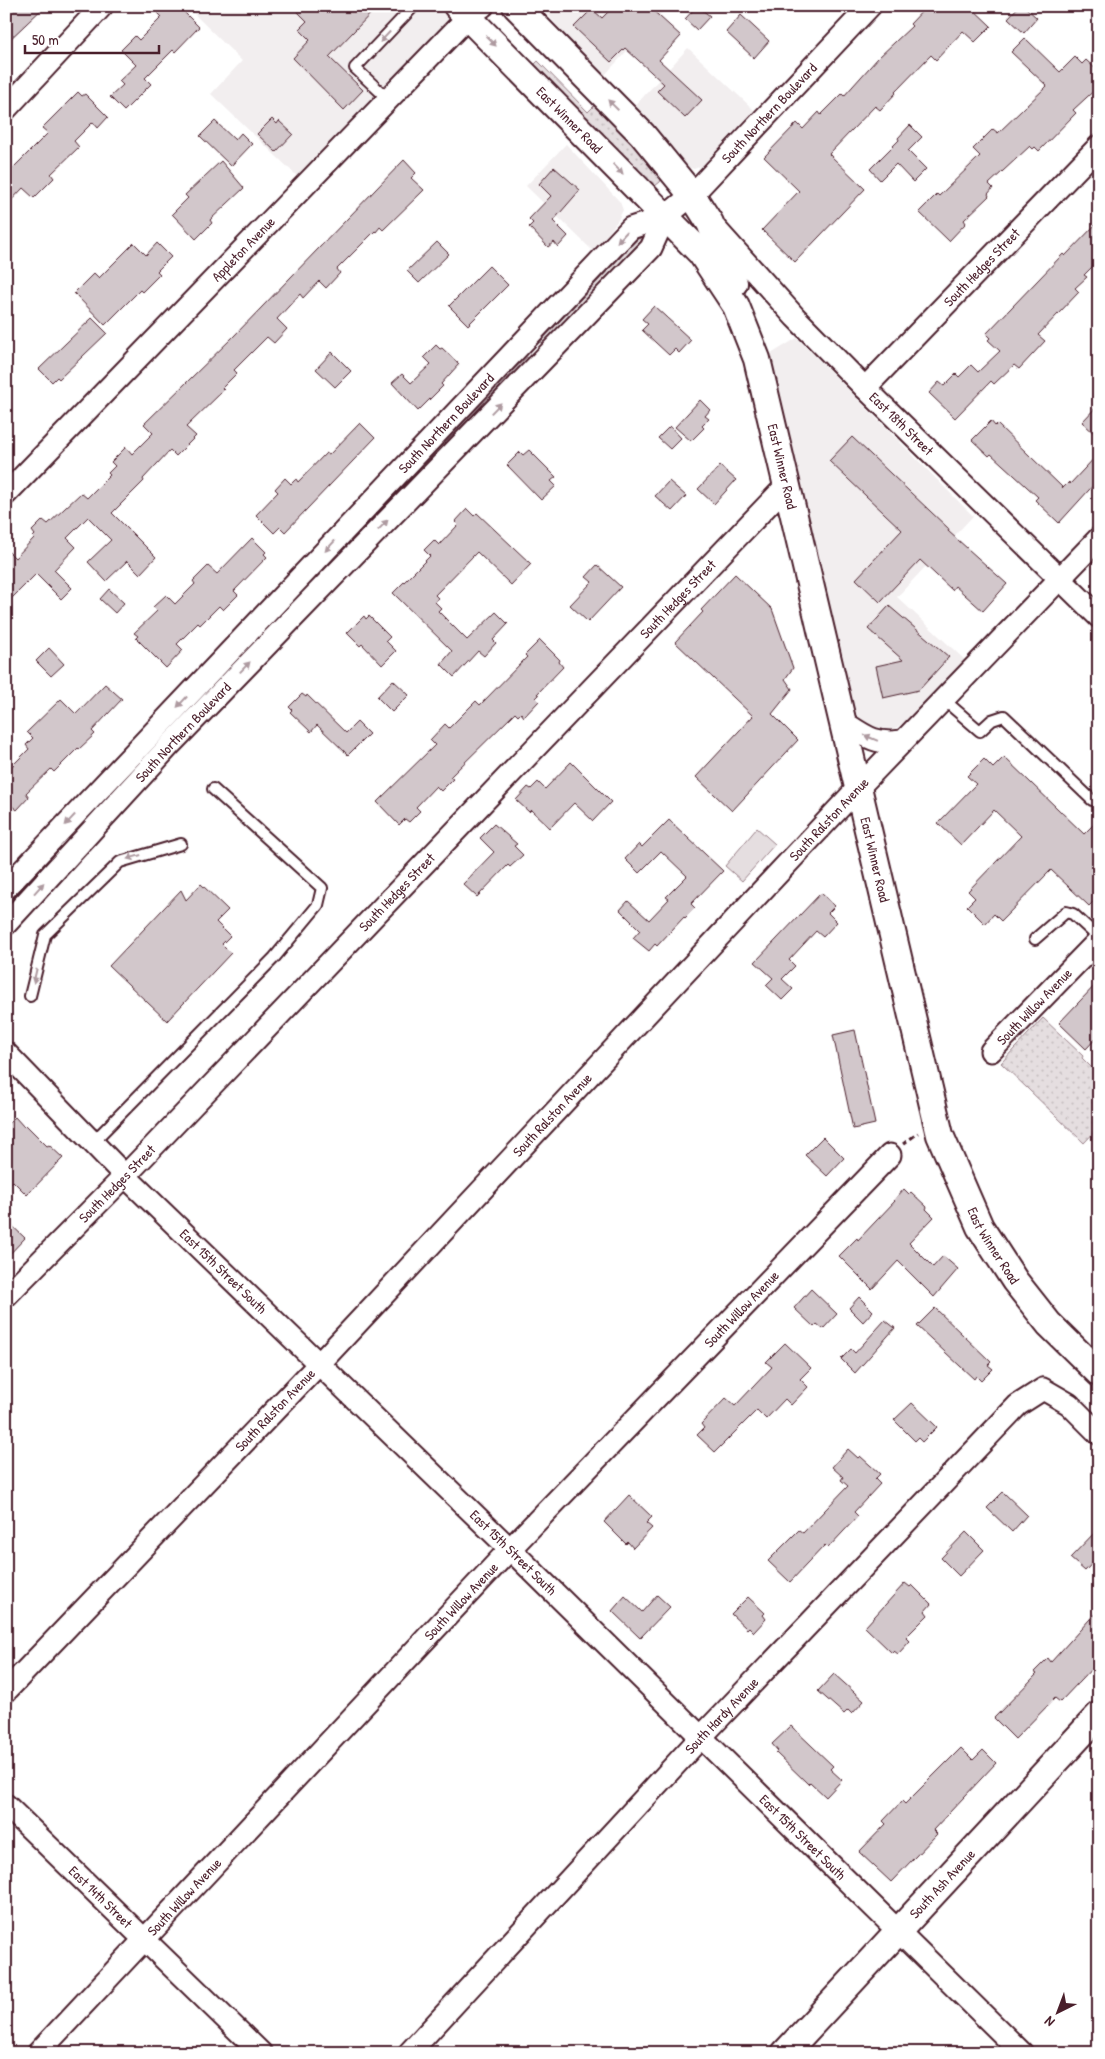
<svg xmlns="http://www.w3.org/2000/svg" width="1105" height="2059" viewBox="0 0 1105 2059" font-family="'Patrick Hand',sans-serif">
  <defs>
    <pattern id="grass-dots" width="8" height="8" patternUnits="userSpaceOnUse" patternTransform="scale(1.25)"><rect width="8" height="8" fill="#e5dee0"/><path d="M2 2h.1M6 6h.1" fill="none" stroke="#c6bec0" stroke-width="1.8" stroke-linecap="round"/></pattern>
  </defs>
  <rect width="100%" height="100%" fill="#fff"/>
  <filter id="ink" filterUnits="userSpaceOnUse"><feTurbulence type="fractalNoise" baseFrequency=".02" numOctaves="2"/><feDisplacementMap in="SourceGraphic" scale="10" xChannelSelector="R" yChannelSelector="G"/><feConvolveMatrix kernelMatrix="1 2 1 2 8 2 1 2 1" color-interpolation-filters="sRGB"/></filter>
  <g filter="url(#ink)">
    <path fill="#f2eeef" d="M186,6H466L438,31L297,176L211,94L242,61Z
      M540,6H668L603,77Z
      M688,48L754,110L703,165L694,169L684,166L632,109Z
      M566,144L620,202L623,210L618,220L594,252L526,186Z
      M797,338L973,516L897,597L966,661L911,718L894,729L878,730L865,724L855,712L771,354Z"/>
    <path fill="url(#grass-dots)" stroke="#987e86" d="M538,61L588,112L598,102L662,178L660,182L655,186L650,185L530,69Z
      M643,237L646,240L542,346L541,343L542,340L638,239Z
      M527,357L531,359L363,531L364,527Z
      M1043,1018L1083,1056L1082,1058L1099,1075V1127L1084,1143L1001,1063Z"/>
    <path fill="#e5dee0" stroke="#987e86" d="M757,828L775,844L742,881L725,866Z"/>
    <path fill="#d2c7cb" stroke="#4a1f2b" d="M6,6H45L6,43Z
      M151,6H178L199,27L175,52L173,50L145,78L151,84L124,111L110,97L123,85L119,81L136,65L121,50L135,36L139,40L162,17Z
      M292,6H378L329,57L363,90L344,110L293,58L310,40L299,29L307,21Z
      M614,6H648L681,36L659,60L702,100L685,118L657,91L664,84L625,48L611,62L574,27L592,9L602,18Z
      M697,6L710,16L697,30L685,19Z
      M927,6H970L991,26L975,42L963,31L936,60L931,55L895,92L896,93L880,110L875,106L829,154L865,189L795,262L762,230L799,191L764,157L797,123L803,129L819,112L821,115L842,94L844,96L878,58L912,26L910,24Z
      M1019,6H1024L1037,18L1024,33L1008,18Z
      M741,15L769,41L754,58L726,32Z
      M1025,38L1060,72L1075,57L1082,64L1086,60L1099,72V86L1073,110L1076,113L1039,151L1035,147L1033,149L1030,146L989,184L993,188L988,194L989,196L964,220L966,223L949,241L919,212L937,194L939,196L980,156L973,149L993,129L998,133L1047,86L1011,52Z
      M78,92L82,96L85,94L108,117L98,128L93,122L74,141L79,147L51,174L54,178L34,198L23,188L6,206V175L48,133L42,128Z
      M272,119L277,124L279,121L293,134L276,152L257,134Z
      M215,121L235,140L241,133L252,144L231,166L200,136Z
      M910,125L922,137L908,151L926,169L913,182L896,164L880,180L870,169L899,140L898,138Z
      M404,160L416,173L411,178L424,190L383,230L380,227L376,232L375,231L337,269L340,273L326,288L319,281L303,298L300,294L277,319L287,329L274,343L267,337L234,370L237,373L222,388L224,390L186,427L196,436L176,456L170,450L143,479L144,481L112,513L156,557L140,574L127,561L106,581L88,562L111,540L88,517L67,538L76,547L54,570L72,588L61,599L36,574L6,604V549L15,558L34,538L33,537L35,535L32,531L43,520L48,524L81,493L87,498L110,475L108,473L115,466L111,462L126,447L132,454L153,433L144,424L234,336Z
      M221,161L244,188L210,220L212,223L196,239L172,214L188,198L185,195Z
      M554,167L580,190L553,221L568,236L558,247L554,242L548,247L529,227L533,223L529,219L551,196L539,184Z
      M1099,221V260L1084,275L1087,277L1075,288L1079,292L1038,335L1045,341L1019,369L1014,365L994,384L991,381L955,418L929,393L939,382L944,386L956,374L959,377L971,365L978,372L1000,351L988,340L990,338L986,334L1063,254L1065,256Z
      M437,242L449,254L419,283L407,271Z
      M134,243L146,255L157,243L171,257L157,271L160,274L142,292L140,290L105,325L74,293L94,273L99,278Z
      M489,266L508,285L468,325L449,306Z
      M654,306L691,340L679,353L675,349L669,355L642,330L648,324L642,319Z
      M92,318L107,333L59,379L57,377L52,382L39,369Z
      M436,345L440,349L442,348L459,364L441,384L443,386L418,411L392,383L402,374L411,383L431,364L424,357Z
      M332,352L351,371L335,387L316,369Z
      M700,400L710,410L705,416L709,419L702,426L704,428L691,441L675,427Z
      M1099,404V438L1082,422Z
      M991,421L995,426L997,424L1063,488L1069,482L1070,484L1099,453V479L1059,523L1035,500L1038,497L991,454L989,456L972,440Z
      M360,423L375,438L285,532L280,527L274,533L256,515L278,492L275,489L285,478L291,484L296,479L298,482L326,453L329,455Z
      M670,426L681,438L670,449L658,438Z
      M852,437L949,529L948,531L1007,584L983,611L955,586L952,590L920,560L880,602L856,579L902,530L829,461Z
      M529,450L556,477L551,481L556,486L541,500L507,465L520,452L523,455Z
      M720,466L736,480L714,504L698,489Z
      M669,481L686,496L672,511L655,496Z
      M467,509L474,516L477,513L531,564L511,585L477,552L435,595L438,598L435,602L441,608L438,611L467,640L496,612L508,624L493,640L496,643L484,656L478,651L454,677L441,664L452,651L393,593L430,556L424,550L434,540L439,545L458,525L455,522Z
      M252,538L266,552L264,554L267,557L234,591L238,595L223,610L219,606L200,625L198,623L177,644L183,650L166,668L136,638L138,636L134,633L157,611L153,607L166,595L175,604L195,584L193,581L208,566L217,574Z
      M597,565L621,587L588,622L570,605L592,582L586,577Z
      M735,574L772,609L793,668L785,679L792,689L772,714L798,740L732,811L696,777L753,716L675,642L703,612L701,610Z
      M109,589L124,603L115,613L100,599Z
      M889,606L949,657L919,690L883,698L876,666L903,660L868,629Z
      M364,616L366,619L369,616L390,637L386,641L396,651L382,665L362,644L360,646L347,633Z
      M540,640L560,660L559,662L563,667L537,694L539,695L536,698L539,701L524,717L521,713L518,716L515,713L450,777L453,779L441,791L436,786L416,807L420,811L409,822L405,819L399,825L377,802L435,745L430,740L445,724L449,728L476,701L480,705L527,657L525,655Z
      M49,648L64,664L51,676L36,661Z
      M393,680L409,695L392,712L377,697Z
      M105,684L122,699L92,731L95,734L79,749L78,748L54,772L51,769L26,793L29,797L17,810L6,801V772L29,749L26,745L33,738L27,732L61,699L76,714Z
      M302,694L306,697L307,695L346,733L357,722L369,734L348,755L317,725L311,732L290,712L292,710L289,707Z
      M1004,757L1084,834L1099,819V896L1089,906L1051,870L1001,921L994,914L985,924L967,906L975,898L968,891L1021,836L994,810L961,845L938,823L976,784L967,776L984,759L993,768Z
      M571,762L611,802L593,821L574,803L550,828L531,810L529,812L516,800L528,787L531,789L538,782L545,789Z
      M669,820L723,871L691,904L695,908L685,918L684,917L657,946L655,944L649,951L633,938L640,930L620,910L628,901L649,920L669,899L666,897L687,876L661,851L639,873L625,859L639,844L642,847Z
      M494,824L517,844L514,846L523,855L510,867L508,865L477,897L463,884L494,852L480,838Z
      M201,884L228,910L216,922L230,936L222,944L231,953L167,1021L109,966L181,890L186,900Z
      M821,893L835,906L828,913L837,922L823,937L816,931L789,960L795,966L782,979L793,989L782,1000L766,985L773,978L755,962Z
      M1099,981V1035L1086,1049L1059,1023Z
      M855,1030L875,1124L853,1129L833,1035Z
      M15,1117L24,1127L26,1125L47,1146L49,1145L63,1158L27,1195L13,1181L6,1188V1126Z
      M823,1137L844,1158L827,1176L805,1155Z
      M904,1189L909,1194L911,1192L927,1207L926,1209L934,1217L909,1243L933,1267L943,1256L958,1269L934,1297L898,1261L872,1289L839,1256L857,1238L858,1240L895,1201L894,1200Z
      M6,1220L25,1238L6,1258Z
      M811,1289L837,1314L823,1329L817,1324L814,1327L794,1308Z
      M859,1297L873,1311L863,1322L849,1308Z
      M935,1308L991,1362L988,1365L993,1369L981,1381L976,1376L974,1379L917,1326Z
      M885,1320L895,1328L855,1373L841,1359L851,1349L855,1353Z
      M785,1343L811,1368L800,1379L808,1387L791,1405L785,1399L766,1419L757,1410L715,1452L697,1435L704,1428L701,1424L726,1398L735,1406L772,1367L766,1362Z
      M912,1403L937,1427L922,1442L918,1438L915,1441L894,1420Z
      M848,1449L858,1458L860,1456L880,1474L875,1479L880,1484L854,1512L858,1516L828,1548L825,1545L790,1582L768,1561L799,1530L803,1533L848,1486L841,1480L843,1477L832,1467Z
      M1003,1492L1027,1515L1012,1532L987,1508Z
      M629,1495L652,1517L646,1523L652,1528L633,1548L628,1542L626,1544L604,1522Z
      M1099,1528V1556L1085,1571L1070,1558Z
      M966,1532L984,1550L959,1576L941,1558Z
      M905,1583L910,1587L912,1585L931,1604L925,1611L928,1615L906,1637L910,1641L898,1654L894,1651L892,1653L865,1627Z
      M657,1595L670,1607L640,1638L612,1611L625,1596L642,1612Z
      M748,1597L765,1613L763,1615L766,1619L754,1632L749,1627L747,1629L731,1614Z
      M1099,1609V1661L1060,1702L1055,1698L1015,1739L994,1718L1037,1674L1034,1672L1048,1658L1051,1662Z
      M834,1674L864,1701L852,1714L848,1710L844,1714L818,1691Z
      M791,1726L833,1766L830,1769L842,1780L826,1797L810,1782L808,1784L776,1753L778,1751L772,1744Z
      M961,1748L973,1760L983,1750L996,1763L933,1830L937,1834L891,1882L859,1852L886,1824L883,1821L902,1801L905,1804Z"/>
    <g fill="none" stroke-linecap="round" stroke-linejoin="round">
      <defs>
        <path id="service" d="M388,99L355,68L414,6
          M943,699L980,731L992,720L1004,716L1092,800H1099
          M1035,939L1066,912L1073,914L1099,938
          M30,996L45,935L120,862L181,844
          M93,1142L274,958L318,905L322,888L213,789"/>
        <g id="minor">
          <path d="M6,109L102,6"/>
          <path id="s1" d="M716,229L795,317L865,388L1099,617"/>
          <path id="s2" d="M865,388L1099,146"/>
          <path id="s3" d="M6,494L468,17L483,6"/>
          <path d="M842,721C865,736 874,745 903,741"/>
          <path id="s4" d="M6,888L631,228L665,217L692,195L870,6"/>
          <path id="s5" d="M6,924L170,745L651,248L665,217"/>
          <path id="s6" d="M991,1051L1099,940"/>
          <path id="s7" d="M6,1053L125,1176L510,1549L1022,2053"/>
          <path id="s8" d="M6,1296L125,1176L786,486"/>
          <path id="s9" d="M6,1691L319,1364L858,788L1099,538"/>
          <path id="s10" d="M6,1805L261,2053"/>
          <path id="s11" d="M38,2053L510,1549L890,1155"/>
          <path id="s12" d="M409,2053L701,1737L1018,1405L1043,1389L1069,1404L1099,1434"/>
        </g>
        <g id="tertiary">
          <path id="s13" d="M457,6L701,253L736,306L757,359L940,1135L980,1227L1015,1281L1049,1324L1099,1373"/>
          <path d="M516,6L642,134L692,195L710,223L734,283"/>
          <path id="s14" d="M785,2053L1099,1715"/>
        </g>
      </defs>
      <use href="#service" stroke="#4a1f2b" stroke-width="14"/>
      <use href="#minor" stroke="#4a1f2b" stroke-width="25"/>
      <use href="#tertiary" stroke="#4a1f2b" stroke-width="30"/>
      <path stroke="#4a1f2b" stroke-width="3" stroke-dasharray="5 4" stroke-linecap="butt" d="M903,1144L918,1133"/>
      <use href="#service" stroke="#fff" stroke-width="10"/>
      <use href="#minor" stroke="#fff" stroke-width="21"/>
      <use href="#tertiary" stroke="#fff" stroke-width="26"/>
    </g>
    <defs><path id="oneway-solid" d="M-6-.8H1V-3.2L6.5 0L1 3.2V.8H-6Z" transform="scale(1.25)"/></defs>
    <g fill="#ae9aa0">
      <use href="#oneway-solid" transform="translate(385 37) rotate(133)"/>
      <use href="#oneway-solid" transform="translate(491 41) rotate(45)"/>
      <use href="#oneway-solid" transform="translate(613 105) rotate(-135)"/>
      <use href="#oneway-solid" transform="translate(618 169) rotate(45)"/>
      <use href="#oneway-solid" transform="translate(622 237) rotate(133)"/>
      <use href="#oneway-solid" transform="translate(496 408) rotate(-46)"/>
      <use href="#oneway-solid" transform="translate(383 525) rotate(-46)"/>
      <use href="#oneway-solid" transform="translate(330 546) rotate(133)"/>
      <use href="#oneway-solid" transform="translate(245 667) rotate(-46)"/>
      <use href="#oneway-solid" transform="translate(182 702) rotate(133)"/>
      <use href="#oneway-solid" transform="translate(871 738) rotate(-157)"/>
      <use href="#oneway-solid" transform="translate(70 820) rotate(133)"/>
      <use href="#oneway-solid" transform="translate(134 857) rotate(164)"/>
      <use href="#oneway-solid" transform="translate(39 888) rotate(-48)"/>
      <use href="#oneway-solid" transform="translate(35 976) rotate(103)"/>
    </g>
  </g>
  <g text-anchor="middle" stroke-width="4" stroke-linejoin="round" paint-order="stroke">
    <g font-size="14" fill="#4a1f2b" stroke="#fff">
      <text dy="5" stroke="none"><textPath href="#s4" startOffset="1092">South Northern Boulevard</textPath></text>
      <text dy="5" stroke="none"><textPath href="#s13" startOffset="160">East Winner Road</textPath></text>
      <text dy="5" stroke="none"><textPath href="#s3" startOffset="341">Appleton Avenue</textPath></text>
      <text dy="5" stroke="none"><textPath href="#s2" startOffset="168">South Hedges Street</textPath></text>
      <text dy="5" stroke="none"><textPath href="#s1" startOffset="269">East 18th Street</textPath></text>
      <text dy="5" stroke="none"><textPath href="#s4" startOffset="640">South Northern Boulevard</textPath></text>
      <text dy="5" stroke="none"><textPath href="#s13" startOffset="578">East Winner Road</textPath></text>
      <text dy="5" stroke="none"><textPath href="#s8" startOffset="968">South Hedges Street</textPath></text>
      <text dy="5" stroke="none"><textPath href="#s5" startOffset="261">South Northern Boulevard</textPath></text>
      <text dy="5" stroke="none"><textPath href="#s9" startOffset="1199">South Ralston Avenue</textPath></text>
      <text dy="5" stroke="none"><textPath href="#s13" startOffset="982">East Winner Road</textPath></text>
      <text dy="5" stroke="none"><textPath href="#s8" startOffset="562">South Hedges Street</textPath></text>
      <text dy="5" stroke="none"><textPath href="#s6" startOffset="62">South Willow Avenue</textPath></text>
      <text dy="5" stroke="none"><textPath href="#s9" startOffset="794">South Ralston Avenue</textPath></text>
      <text dy="5" stroke="none"><textPath href="#s8" startOffset="158">South Hedges Street</textPath></text>
      <text dy="5" stroke="none"><textPath href="#s13" startOffset="1388">East Winner Road</textPath></text>
      <text dy="5" stroke="none"><textPath href="#s7" startOffset="308">East 15th Street South</textPath></text>
      <text dy="5" stroke="none"><textPath href="#s11" startOffset="1024">South Willow Avenue</textPath></text>
      <text dy="5" stroke="none"><textPath href="#s9" startOffset="389">South Ralston Avenue</textPath></text>
      <text dy="5" stroke="none"><textPath href="#s7" startOffset="712">East 15th Street South</textPath></text>
      <text dy="5" stroke="none"><textPath href="#s11" startOffset="619">South Willow Avenue</textPath></text>
      <text dy="5" stroke="none"><textPath href="#s12" startOffset="460">South Hardy Avenue</textPath></text>
      <text dy="5" stroke="none"><textPath href="#s7" startOffset="1118">East 15th Street South</textPath></text>
      <text dy="5" stroke="none"><textPath href="#s14" startOffset="231">South Ash Avenue</textPath></text>
      <text dy="5" stroke="none"><textPath href="#s11" startOffset="214">South Willow Avenue</textPath></text>
      <text dy="5" stroke="none"><textPath href="#s10" startOffset="132">East 14th Street</textPath></text>
    </g>
  </g>
  <rect width="1105" height="2059" fill="none" stroke="#fff" stroke-width="25"/>
  <rect x="12" y="12" width="1080" height="2034" fill="none" stroke="#4a1f2b" stroke-width="2" filter="url(#ink)"/>
  <g transform="translate(1058 2012) rotate(222)" stroke="#ffffff" stroke-width="4" paint-order="stroke">
  <path d="M0-4L9 19L0 12L-9 19Z" fill="#4a1f2b"/>
  <text y="-8" font-size="14" font-weight="bold" text-anchor="middle" fill="#4a1f2b">N</text>
  </g>
  <path d="M25 45v8h134v-8" fill="none" stroke="#4a1f2b" stroke-width="2.5"/>
  <text x="32" y="45" font-size="15" fill="#4a1f2b" stroke="#ffffff" stroke-width="4" paint-order="stroke">50 m</text>
</svg>
